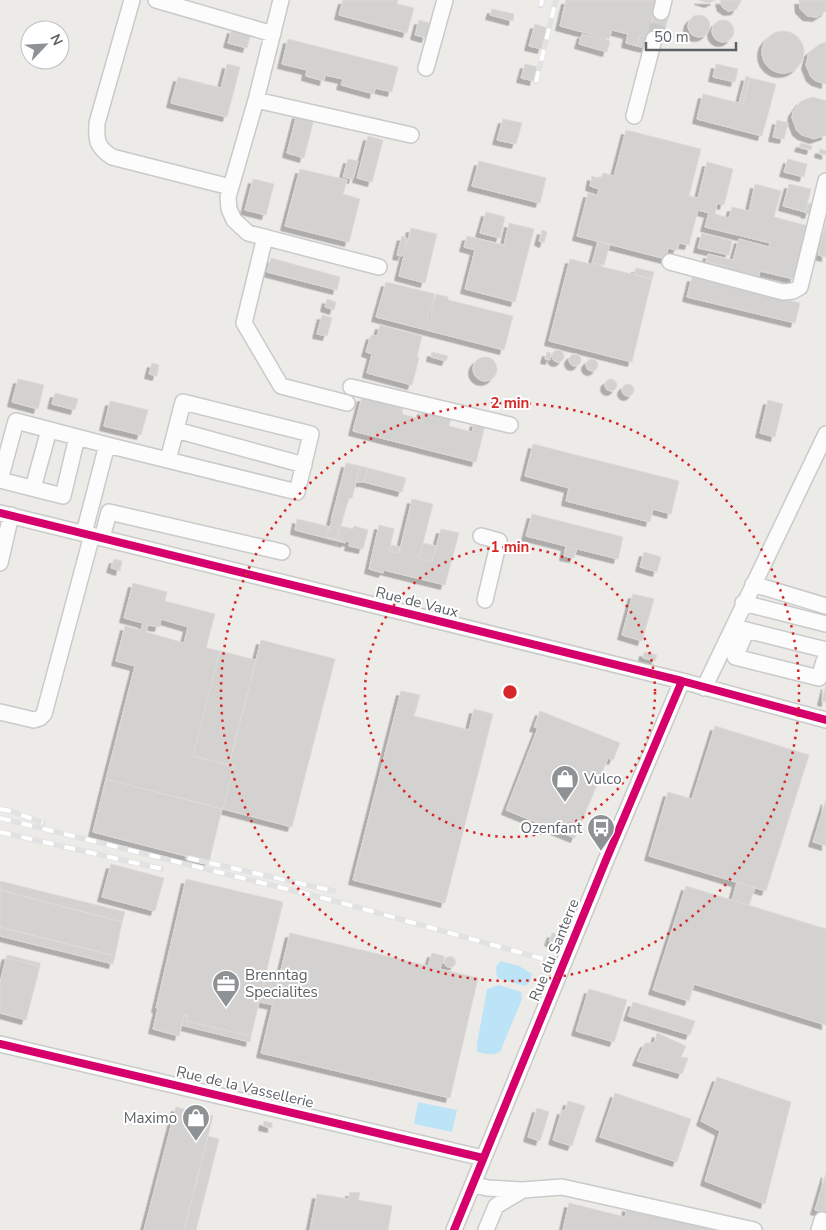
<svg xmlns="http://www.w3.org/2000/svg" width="826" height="1230" viewBox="0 0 826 1230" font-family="'Nunito Sans',sans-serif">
  <defs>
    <filter id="shadow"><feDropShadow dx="-4.5" dy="4.5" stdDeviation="0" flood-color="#0004"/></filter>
  </defs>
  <rect width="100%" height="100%" fill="#edebe8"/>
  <path fill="#bde3f7" d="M500,961L519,966L532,974L530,982L525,986L497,978L496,967Z
    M499,985L521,992L522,999L500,1052C492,1056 486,1054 477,1052V1044L487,989Z
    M418,1102L457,1110L452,1132L414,1124Z"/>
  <path fill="#d4d2d1" stroke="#dcdad7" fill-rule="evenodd" filter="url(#shadow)" d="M343,0H398L397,4L414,8L407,33L339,15Z
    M566,0H658L648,37L640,35L637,46L626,43L628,34L612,30L609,39L560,26Z
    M699,0H715L709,3Z
    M720,0H741V1L736,10L728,11L722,7Z
    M799,0H826V11L817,17L807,16L800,9Z
    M492,9L514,14L513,21L490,15Z
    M655,10L669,14L662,41L648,37Z
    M688 26a11 11 0 1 1 22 0a11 11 0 1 1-22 0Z
    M419,20L430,23L426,38L415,35Z
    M712 31a11 11 0 1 1 22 0a11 11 0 1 1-22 0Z
    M535,24L547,28L542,49L529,46Z
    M232,29L251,34L247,48L228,43Z
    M762 52a21 21 0 1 1 42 0a21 21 0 1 1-42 0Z
    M582,34L610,41L607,52L579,44Z
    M640,35L648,37L646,48L637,46Z
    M288,39L398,67L392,92L375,88L374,94L341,85L343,79L325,75L324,81L306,76L307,70L282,64Z
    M826,42V84L816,81L811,77L806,65L809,52L820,44Z
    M227,64L240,67L227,117L171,103L178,77L221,88Z
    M525,64L537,67L534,81L521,78Z
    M716,64L738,69L735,82L713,77Z
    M746,76L750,78L743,104L739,103Z
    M750,78L776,84L762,136L697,119L703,94L743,104Z
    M813,97L826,101V135L814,139L802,135L797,131L792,118L793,112L801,101Z
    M297,114L314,119L304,158L287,153Z
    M503,119L522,123L516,144L497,140Z
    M777,120L788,123L784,139L773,137Z
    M626,130L701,149L689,196L698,198L707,162L733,169L724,205L717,203L715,214L729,218L732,207L749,211L755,184L781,191L774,217L808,226L794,279L760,271L758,279L730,272L731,268L706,262L708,254L733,260L739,239L769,247L770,243L705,227L709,213L698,210L689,245L679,243L677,250L668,248L666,259L577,236L588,193L597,195L599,189L590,186L592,176L601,179L603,173L614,176Z
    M368,136L383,140L372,182L357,178Z
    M801,143L812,146L811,150L799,147Z
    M820,149L826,151V155L819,153Z
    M348,159L358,161L353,179L343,177Z
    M788,159L807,164L804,177L784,172Z
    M479,161L546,178L540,203L472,186Z
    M300,169L347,180L343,194L360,199L349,242L285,226Z
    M253,179L274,184L266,215L245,210Z
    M789,184L811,189L805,212L783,206Z
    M808,203L812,204L809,214L805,213Z
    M486,212L505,217L500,238L480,233Z
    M826,222V257L818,255Z
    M509,223L534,229L515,302L465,289L475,250L464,247L467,236L504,245Z
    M411,228L437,234L425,283L399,276Z
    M542,230L547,232L544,243L539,241Z
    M702,233L732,241L729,255L698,248Z
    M402,236L407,238L402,256L397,255Z
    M598,241L610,244L604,265L592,263Z
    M271,258L340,277L337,290L267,272Z
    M570,259L652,279L632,362L549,341Z
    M636,268L654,272L652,279L634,274Z
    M692,277L800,303L795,323L687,297Z
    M386,282L435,294L428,317L430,318L436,294L448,297V300L513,316L504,350L376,317Z
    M327,299L336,302L334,310L325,307Z
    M322,315L332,318L327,336L317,334Z
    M380,325L422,336L417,357L419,358L412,385L367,373L372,354L366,352L371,335L377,336Z
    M552 356a6 6 0 1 1 12 0a6 6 0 1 1-12 0Z
    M432,352L448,356L446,361L431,357Z
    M547,352L551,353L550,360L545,359Z
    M569 360a6 6 0 1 1 12 0a6 6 0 1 1-12 0Z
    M473 369a12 12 0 1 1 24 0a12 12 0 1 1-24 0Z
    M586 365a6 6 0 1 1 12 0a6 6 0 1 1-12 0Z
    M152,363L159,365L157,376L149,374Z
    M18,379L44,385L38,409L12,402Z
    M605 385a6 6 0 1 1 12 0a6 6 0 1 1-12 0Z
    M622 390a6 6 0 1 1 12 0a6 6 0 1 1-12 0Z
    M55,393L78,399L75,410L52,404Z
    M362,397L403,407L402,414L420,419L422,410L451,418L449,426L472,432L475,422L485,425L476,462L353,431Z
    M768,400L783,404L775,437L760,433Z
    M110,401L148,410L141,435L104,426Z
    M533,444L679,481L671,514L653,509L650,522L566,501L569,488L525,476Z
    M346,463L360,466L352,498H349L337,539L326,537L328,530H331H329L331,523L333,522L331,521Z
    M360,466L368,468L364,482H356Z
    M368,468L406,478L402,492L364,482Z
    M412,499L433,504L419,558L432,562L441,529L459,533L445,585L384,570L383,573L369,569L379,525L394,529L389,551L399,553Z
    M532,514L623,537L618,559L526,536Z
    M297,519L330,527L329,530H331H328L326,537L342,540V542L295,530Z
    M341,526L353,529L354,526L368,530L363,549L349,546L350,542L346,541L345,543L337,539Z
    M423,543L436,546L432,562L419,558Z
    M391,545L400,547L399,553L389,551Z
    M566,546L577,549L574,558L564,556Z
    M644,552L661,557L657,572L640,567Z
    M114,559L122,561L120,571L111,568Z
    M133,583L167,592L165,601L215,614L206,648L220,651L193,756L234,766L223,809L106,779L135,666L116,661L125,626L141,630L143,623L124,618ZM161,619L188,627L184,643L146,632L148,625L159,627Z
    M633,594L654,599L642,641L622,635Z
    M261,640L335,659L292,827L223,809L234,766L229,765Z
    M220,651L256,660L229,765L193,756Z
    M644,652L657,655L655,661L643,658Z
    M826,685V702L822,701Z
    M401,691L420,695L414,716L469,730L474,709L493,714L445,903L353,880Z
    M540,711L620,743L613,760L608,758L575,838L506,810L538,728L534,727Z
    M715,726L809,755L766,891L649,856L668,792L692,799Z
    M106,779L222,809L209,862L93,832Z
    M826,800V846L813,842Z
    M111,864L164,878L155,911L102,897Z
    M186,879L283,902L251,1036L186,1021L187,1015H184L179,1036L153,1029L158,1008H156Z
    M0,881L125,912L122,922L0,890Z
    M737,882L755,888L749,905L732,900Z
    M686,886L826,929V1025L694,984L689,1001L653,990Z
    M0,890L122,922L115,956L0,927Z
    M0,927L115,956L113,964L0,936Z
    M290,933L428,966L432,953L444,956V963L442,962L440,969L478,978L450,1098L261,1053Z
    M552,933L558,935L555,944L549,941Z
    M7,955L40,963V966L6,958Z
    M444.5 962a5.5 5.5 0 1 1 11 0a5.5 5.5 0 1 1-11 0Z
    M6,958L40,966L26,1020L0,1013V983Z
    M265,977L278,980L273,1005L260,1002Z
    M589,989L627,1000L614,1042L576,1031Z
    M633,1002L695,1021L690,1035L628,1016Z
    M184,1015H187L186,1021L251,1036L250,1042L181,1025Z
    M657,1033L686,1046L681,1057L688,1058L682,1074L637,1061L645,1043H654Z
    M717,1077L791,1102L765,1204L705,1181L720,1131L701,1121Z
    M615,1093L691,1119L677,1162L600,1137Z
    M568,1101L585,1106L572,1146L553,1140L562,1110L565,1111Z
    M176,1107L213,1116L184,1230H144Z
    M537,1108L549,1112L540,1141L528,1137Z
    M264,1121L272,1123V1128L263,1126Z
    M208,1136L219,1139L196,1230H184Z
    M826,1173V1213L815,1210Z
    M350,1192L360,1193L358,1200L392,1206L388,1230H310L317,1194L349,1199Z
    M569,1203L625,1217L627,1207L722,1230H563Z"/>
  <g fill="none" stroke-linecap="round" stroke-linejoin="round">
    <path stroke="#c9c9c8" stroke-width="15" stroke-dasharray="15 8" stroke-linecap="butt" d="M654,39L661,12"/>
    <defs>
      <path id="minor" d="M132,0L97,123C96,141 97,147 112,157L230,187
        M156,0L273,34
        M281,0L256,100L228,197L229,209L234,220L248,233L379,267
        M661,12L664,0
        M426,68L445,0
        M256,100L411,135
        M634,116L654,39
        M265,237L244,323L281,386L347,403
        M670,262L783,292L793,291L800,287L826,181
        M351,387L510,425
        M176,430L304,465
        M77,437L63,496L0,480L16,421L107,445
        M33,488L49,430
        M0,513L682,681L826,720
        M84,533L107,445L297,492L311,434L183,402L168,460
        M481,536L499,541L485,600
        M102,538L109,512L282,552
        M0,563L11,515
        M753,584L826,606
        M743,603L826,624
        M738,628L826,650
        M747,630L735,657L819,678L824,661
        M704,688L826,434
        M0,712L34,720L40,718L44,714L92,535
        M0,1044L483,1158
        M473,1184L487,1188L523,1190
        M454,1230L606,860L682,681
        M486,1230L496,1206L523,1190L562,1187L754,1230
        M819,1230L822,1220L826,1221"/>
    </defs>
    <use href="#minor" stroke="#c9caca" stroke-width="18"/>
    <use href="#minor" stroke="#fcfcfc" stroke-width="15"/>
    <defs>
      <path id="rail" d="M541,6L542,0
        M536,82L556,0
        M0,809L11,811L43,823
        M0,818L331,900L551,961
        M0,832L162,869
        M188,858L334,891"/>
    </defs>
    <use href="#rail" stroke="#e3e2e3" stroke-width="5.5"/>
    <use href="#rail" stroke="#fff" stroke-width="4" stroke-dasharray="11" stroke-linecap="butt"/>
    <defs>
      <path id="cycleway" d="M0,513L682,681L826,720
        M0,1044L483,1158
        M454,1230L606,860L682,681"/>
    </defs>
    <use href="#cycleway" stroke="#fff" stroke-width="11"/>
    <use href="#cycleway" stroke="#d6006c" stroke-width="8"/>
  </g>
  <g fill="none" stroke="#d62828" stroke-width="2.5" stroke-dasharray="2.5 5">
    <circle cx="510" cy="692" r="145"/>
    <circle cx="510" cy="692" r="289"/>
  </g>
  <defs>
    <symbol id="shop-pin" viewBox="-11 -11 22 30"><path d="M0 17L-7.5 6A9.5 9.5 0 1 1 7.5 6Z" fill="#8f9294" stroke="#fff"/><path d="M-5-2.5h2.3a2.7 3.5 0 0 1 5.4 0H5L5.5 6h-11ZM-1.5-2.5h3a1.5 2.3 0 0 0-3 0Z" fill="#fff"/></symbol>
    <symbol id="bus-pin" viewBox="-11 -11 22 30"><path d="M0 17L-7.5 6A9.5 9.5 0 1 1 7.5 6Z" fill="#8f9294" stroke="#fff"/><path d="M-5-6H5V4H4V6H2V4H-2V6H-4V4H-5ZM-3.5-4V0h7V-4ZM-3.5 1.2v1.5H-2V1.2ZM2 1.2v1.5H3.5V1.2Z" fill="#fff"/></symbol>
    <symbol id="office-pin" viewBox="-11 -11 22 30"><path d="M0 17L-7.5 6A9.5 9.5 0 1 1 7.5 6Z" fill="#8f9294" stroke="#fff"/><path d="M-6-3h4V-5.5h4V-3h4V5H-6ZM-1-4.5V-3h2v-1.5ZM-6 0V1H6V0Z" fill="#fff"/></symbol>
  </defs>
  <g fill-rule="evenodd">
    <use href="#shop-pin" x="549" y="763" width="32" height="43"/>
    <use href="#bus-pin" x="585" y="812" width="32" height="43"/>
    <use href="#office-pin" x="210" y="968" width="32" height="43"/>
    <use href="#shop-pin" x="180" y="1102" width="32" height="43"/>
  </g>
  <g text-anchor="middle" stroke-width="4" stroke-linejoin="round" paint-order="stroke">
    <g font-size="15" fill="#5d6266" stroke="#fff">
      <text transform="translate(417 602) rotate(14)" y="5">Rue de Vaux</text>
      <text transform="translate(554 950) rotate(-68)" y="5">Rue du Santerre</text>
      <text transform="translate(245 1087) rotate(13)" y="5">Rue de la Vassellerie</text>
    </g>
    <g font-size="15" fill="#5d6266" stroke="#fff" text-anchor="start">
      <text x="584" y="784">Vulco</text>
      <text x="582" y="833" text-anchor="end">Ozenfant</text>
      <text x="245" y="980">Brenntag<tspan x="245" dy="17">Specialites</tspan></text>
      <text x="177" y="1123" text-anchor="end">Maximo</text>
    </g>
  </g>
  <circle cx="510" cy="692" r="8" fill="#d62828" stroke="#fff" stroke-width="2.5"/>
  <g font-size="15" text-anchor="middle" font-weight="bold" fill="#d62828" stroke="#fff" stroke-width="4" stroke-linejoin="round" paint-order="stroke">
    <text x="510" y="408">2 min</text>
    <text x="510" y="552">1 min</text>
  </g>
  <g transform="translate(45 45) rotate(65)"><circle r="24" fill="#ffffff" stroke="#bec0c2"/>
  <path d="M0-4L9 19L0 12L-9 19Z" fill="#8f9294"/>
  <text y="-8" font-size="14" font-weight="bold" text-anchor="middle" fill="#5d6266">N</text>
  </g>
  <path d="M646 42v8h90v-8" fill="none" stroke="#5d6266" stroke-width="2.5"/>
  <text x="654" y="42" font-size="15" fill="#5d6266" stroke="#ffffff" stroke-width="4" paint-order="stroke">50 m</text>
</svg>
